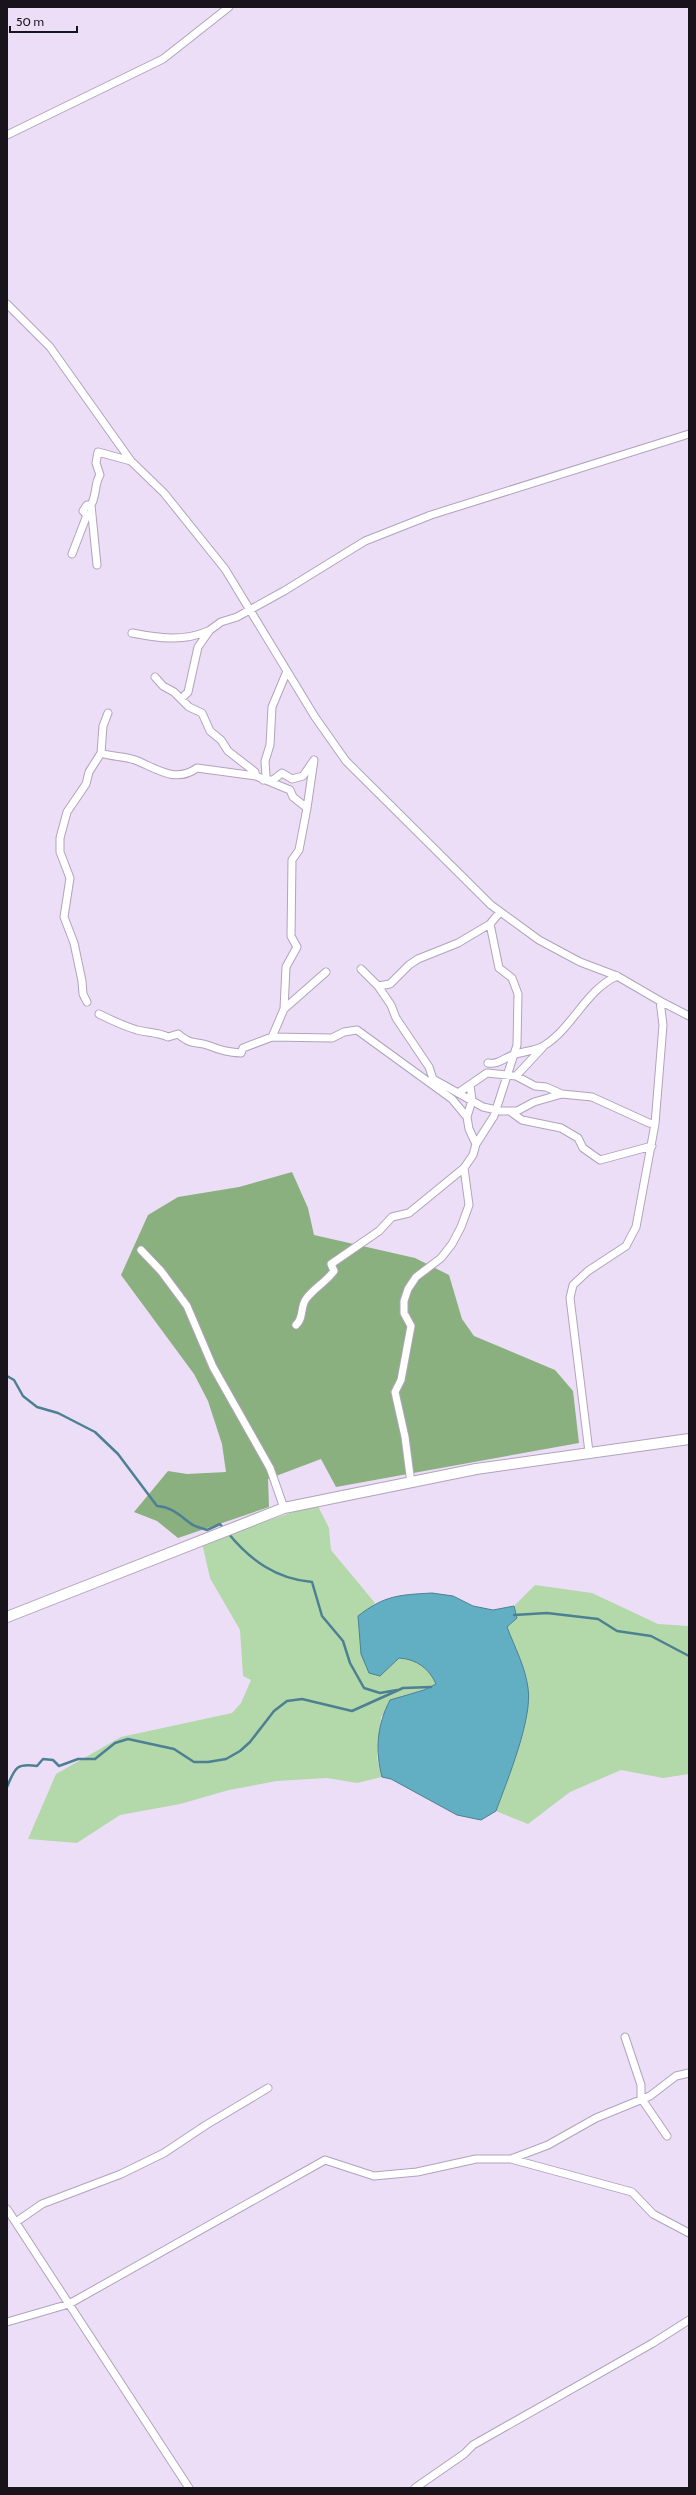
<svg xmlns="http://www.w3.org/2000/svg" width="696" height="2495" viewBox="0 0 696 2495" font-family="Cabin,sans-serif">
  <rect width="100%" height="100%" fill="#eddef8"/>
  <path fill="#b3d8a9" d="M317,1504L329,1528L331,1550L375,1603L358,1617L380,1676L399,1658C416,1659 429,1668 436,1684L424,1690L401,1696L381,1717L377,1758L382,1777L357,1783L327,1778L277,1781L229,1790L180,1804L120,1815L77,1843L28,1839L56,1774L121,1737L232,1713L241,1703L251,1680L243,1676L240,1630L210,1578L202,1543Z
    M535,1585L592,1593L658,1624L689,1626V1774L663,1778L621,1770L570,1792L528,1824L496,1811C507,1781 533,1717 528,1688C525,1666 515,1648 507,1627L517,1618L514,1606Z"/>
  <path fill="#8ab07f" d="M292,1172L308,1208L314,1235L415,1258L449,1275L462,1319L474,1336L555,1370L573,1391L579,1443L336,1487L321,1459L268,1479L269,1507L178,1538L157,1521L134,1512L168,1471L187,1474L226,1472L222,1444L208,1401L194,1374L121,1275L148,1215L178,1197L239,1187Z"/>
  <path fill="#62afc4" stroke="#4c8092" d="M432,1593L453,1596L473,1606L493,1610L514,1606L517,1618L507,1627C515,1648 525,1666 528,1688C533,1718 507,1781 496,1811L481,1820L457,1815L391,1779L382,1777C375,1750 377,1725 390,1700L424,1690L436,1684C429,1668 416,1659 399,1658L380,1676L369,1673L361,1654L358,1616C385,1595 399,1595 432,1593Z"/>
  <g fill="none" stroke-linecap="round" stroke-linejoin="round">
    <path stroke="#4c8092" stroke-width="2.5" d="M7,1376L14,1380L23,1396L37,1407L58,1413L95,1432L118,1454L157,1506C172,1507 179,1515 190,1523C194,1527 202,1528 207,1530L220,1524L224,1529
      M228,1533C250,1560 276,1579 312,1582L322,1616L343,1641L350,1663L364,1688L380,1693L397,1690
      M514,1615L547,1613L598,1619L617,1631L651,1636L689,1656
      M7,1787C15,1768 16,1763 37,1766L43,1759L53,1760L59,1766L78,1759H95L115,1743L128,1739L174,1749L194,1762H208L226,1759L240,1751L250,1742L274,1711L287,1701L302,1699L352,1711L403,1688L431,1687"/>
    <defs>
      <path id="minor" d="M7,135L163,59L229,7
        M7,304L50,347L131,461L164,493L225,569L315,717L346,761L491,905L539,940L580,962L617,976L660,1001L663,1025L655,1124L636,1227L626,1246L588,1271L573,1285L570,1298L589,1452
        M72,554L87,515L83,511L87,505H91
        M97,565L91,505C97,495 94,484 100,475L96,463L98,452L131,461
        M132,633C158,638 183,642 208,631
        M155,677L163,686L174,692L189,707L202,713L210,731L221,740L228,751L255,772L256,776L290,790L293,797L307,808L299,850L292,860L291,936L297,947L286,967L284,1009
        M181,699L188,692L198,647L210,630L221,622L237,617L284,591L365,541L431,515L689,434
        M101,753C112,757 124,756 135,760C156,768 175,784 197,768L256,776
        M263,780L266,776L265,761L270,745L272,707L287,671
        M264,780H273L282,773L292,779L303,776L314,760L307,808
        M361,969L378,986L391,1005L396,1018L429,1067L433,1079L483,1107L501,1111H517L534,1102L562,1094
        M378,986L390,984L409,965L418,959L458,943L490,924
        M660,1001L689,1016
        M87,1002L83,994L82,981L74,943L64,917L70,878L60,852V838L67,812L86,784L89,772L101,753L103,726L108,713
        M99,1014C111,1020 124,1026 137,1030C148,1033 157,1032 168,1037L178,1034C194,1047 195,1040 210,1046C222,1051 229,1052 241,1053L243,1048L272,1037L284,1009L326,972
        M272,1037L332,1038L344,1032L357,1030L452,1099L467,1117
        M488,1063C498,1065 504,1058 513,1055C523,1051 537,1051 545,1045C573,1027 586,990 617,976
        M516,1076L543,1047
        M458,1093L487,1073L516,1076L535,1086L546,1087L562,1094L592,1097L649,1123L655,1124
        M511,1112L522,1120L561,1128L578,1138L583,1148L600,1160L652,1146
        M476,1144L494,1116L517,1045L518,994L512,978L499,968L490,924L500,912
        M141,1250L161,1271L187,1306L213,1367L270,1468L284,1508
        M296,1325C304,1318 300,1307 306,1299C314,1288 326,1282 334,1271L331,1264L379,1231L392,1217L409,1213L464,1168L473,1155L476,1144L469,1129L467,1117L472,1100L470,1085
        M411,1483L405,1437L395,1392L401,1380L411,1326L404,1313V1301L408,1289L416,1277L441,1258L452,1244L461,1227L469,1205L464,1168
        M625,2037L641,2085V2098L667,2136
        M511,2159L548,2145L596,2118L650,2096L676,2076L689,2073
        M7,2209L189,2488
        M16,2222L42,2204L121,2174L164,2153L206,2125L268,2088
        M7,2322L69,2304L325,2160L374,2176L417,2172L476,2159H511L632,2192L653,2214L689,2233
        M415,2488L464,2454L473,2445L653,2343L689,2320"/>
      <path id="secondary" d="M7,1617L284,1508L476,1469L689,1439"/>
    </defs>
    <use href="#minor" stroke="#b1a3bb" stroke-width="9"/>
    <use href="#secondary" stroke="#b1a3bb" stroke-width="12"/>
    <use href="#minor" stroke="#fff" stroke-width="7"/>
    <use href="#secondary" stroke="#fff" stroke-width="10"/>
  </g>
  <rect width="696" height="2495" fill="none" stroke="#19131c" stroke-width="16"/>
  <path d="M10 26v6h67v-6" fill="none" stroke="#19131c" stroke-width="2"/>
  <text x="16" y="26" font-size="12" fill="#19131c" stroke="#eddef8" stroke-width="3" paint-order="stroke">50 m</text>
</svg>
